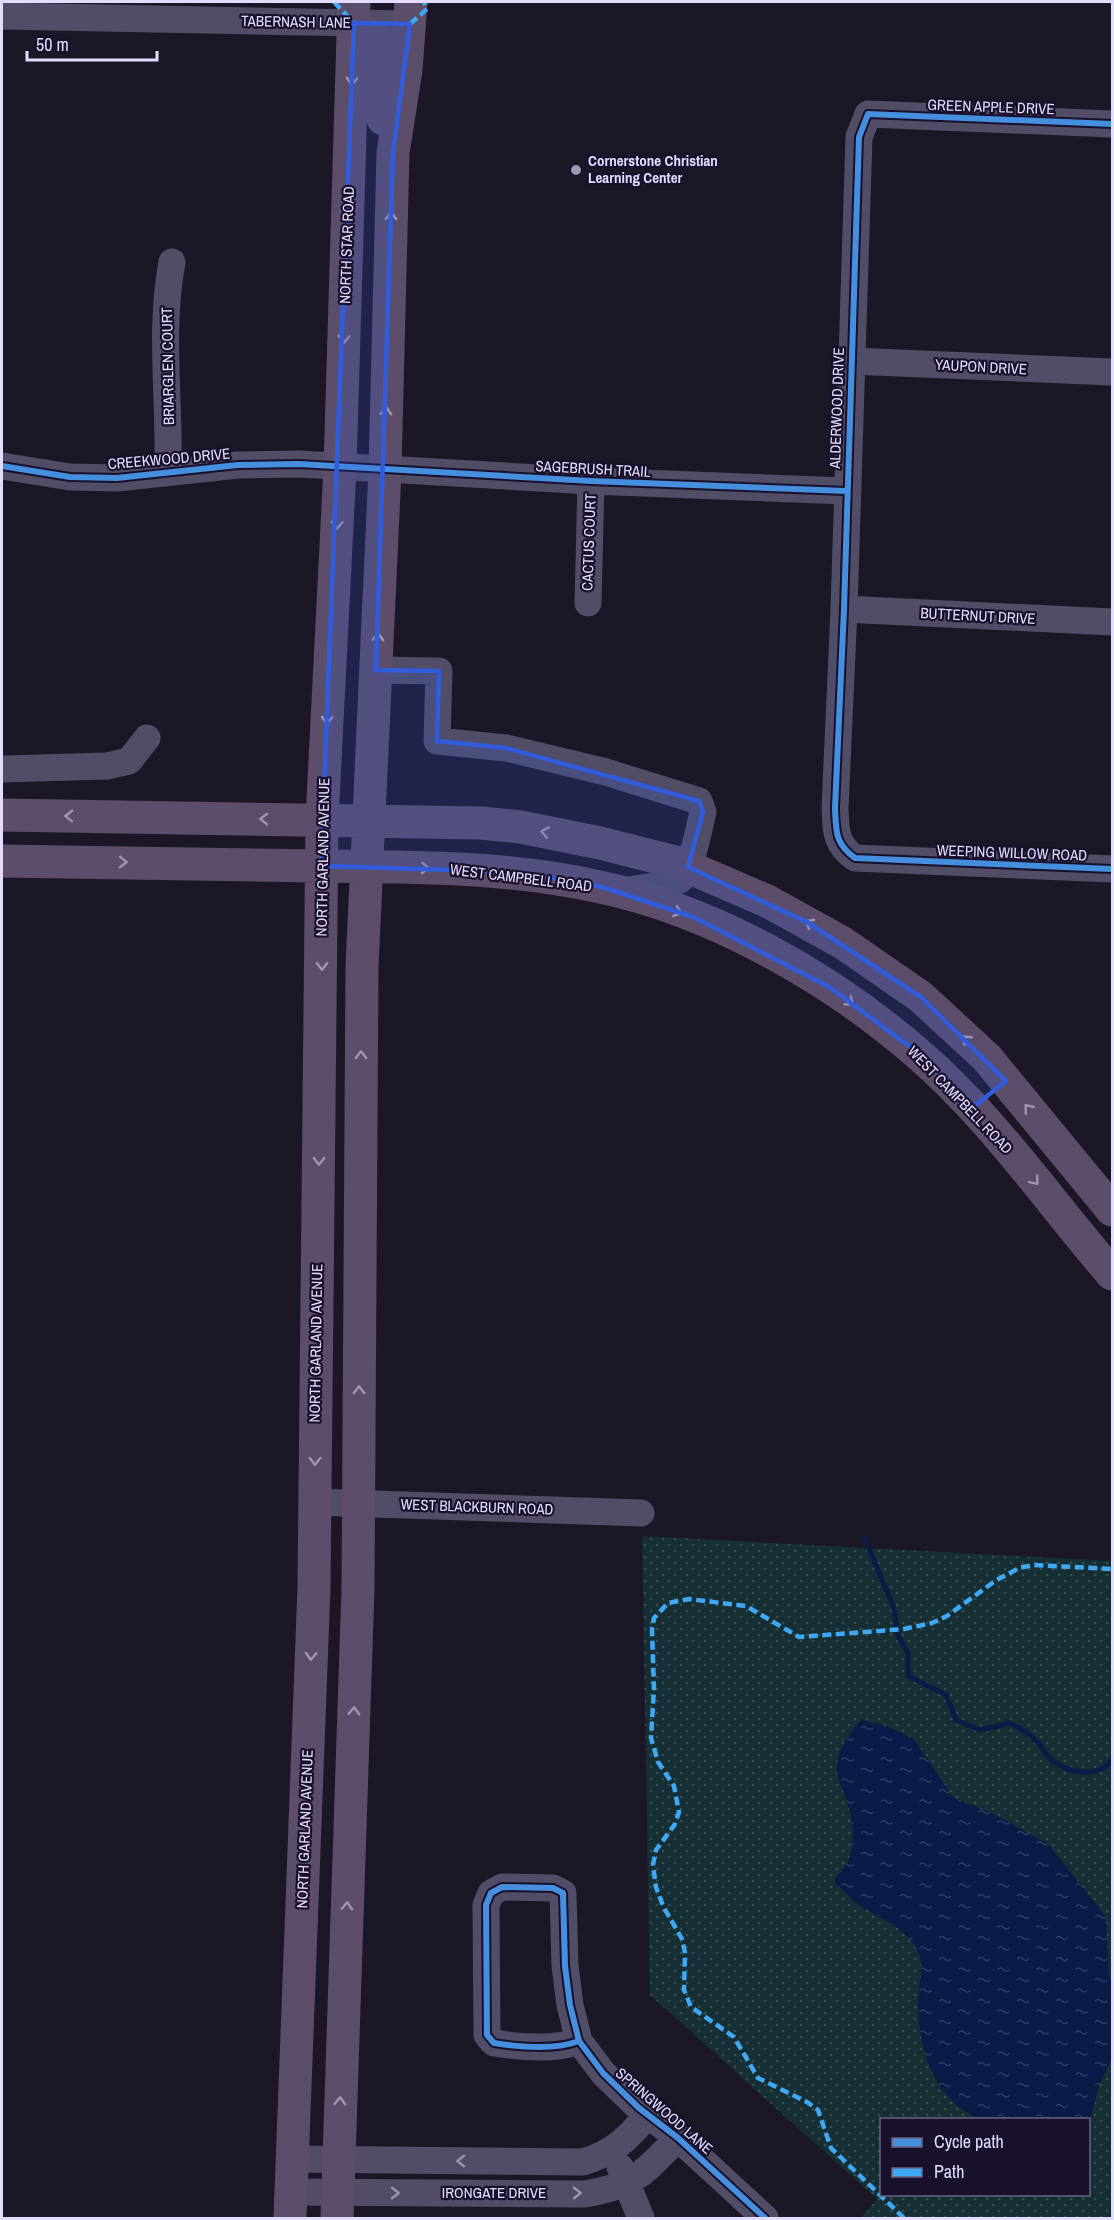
<svg xmlns="http://www.w3.org/2000/svg" width="1114" height="2220" viewBox="0 0 1114 2220" font-family="'Archivo Narrow',sans-serif">
  <defs>
    <pattern id="grass-dots" width="8" height="8" patternUnits="userSpaceOnUse" patternTransform="scale(1.5)"><rect width="8" height="8" fill="#152f34"/><path d="M2 2h.1M6 6h.1" fill="none" stroke="#374d52" stroke-width="1.8" stroke-linecap="round"/></pattern>
    <pattern id="water-ripples" width="26" height="14" patternUnits="userSpaceOnUse" patternTransform="scale(1.5)"><rect width="26" height="14" fill="#0c1a48"/><path d="M2 4q2-2 4 0t4 0M15 11q2-2 4 0t4 0" fill="none" stroke="#2f3b63"/></pattern>
  </defs>
  <rect width="100%" height="100%" fill="#1c1726"/>
  <path fill="url(#grass-dots)" fill-rule="evenodd" d="M642,1536L1112,1561V2218H861L877,2199L650,1995ZM882,2120H1088V2194H882Z"/>
  <path fill="url(#water-ripples)" d="M861,1720L889,1727L914,1739L953,1797L994,1814L1048,1844L1106,1917L1109,1976L1112,1984V2059L1099,2085L1089,2125L1088,2120C1072,2120 988,2123 979,2119C934,2099 919,2051 918,2006C917,1988 927,1964 916,1948C902,1925 876,1917 855,1902C848,1896 842,1889 835,1883V1878C859,1856 855,1825 845,1796C842,1788 837,1778 837,1769C836,1750 850,1734 861,1720Z"/>
  <g fill="none" stroke-linecap="round" stroke-linejoin="round">
    <path stroke="#0c1a48" stroke-width="5" d="M864,1537L894,1608L898,1636L908,1653V1676L946,1695L956,1720L980,1730L1009,1723C1020,1728 1032,1735 1040,1745C1044,1750 1047,1757 1052,1760C1068,1774 1100,1778 1112,1760"/>
    <path stroke="#514d66" stroke-width="27" d="M2,16L410,24
      M1112,124L868,114L859,137L844,609L835,808C836,831 835,844 855,858L1112,869
      M850,361L1112,372
      M2,466L70,477L117,478L238,465L299,464L591,481L846,491
      M168,471C170,401 159,331 172,262
      M588,603L591,481
      M844,609L1112,622
      M376,670L439,671L437,741L506,748L606,772L699,801L703,812C699,827 692,870 680,880C675,884 630,889 619,892
      M2,769L107,766L129,761L147,738
      M314,1502L641,1513
      M579,2041C555,2050 519,2047 494,2043L487,2035L486,1905L491,1893L502,1887L553,1888L563,1893L565,1966L570,2005L579,2041L603,2073L639,2108L678,2138L765,2218
      M292,2159L583,2162C613,2153 628,2139 648,2114
      M620,2167L641,2218
      M291,2192L585,2194C637,2185 643,2173 678,2138"/>
    <path stroke="#5c4d6b" stroke-width="33" d="M354,23L376,39L382,50L383,119
      M2,815L481,823L521,827L600,843L679,863L767,901L843,943L921,997L987,1058L1112,1210
      M2,861C107,862 212,864 317,866C411,867 507,866 600,887C713,911 829,977 916,1052C991,1116 1048,1200 1112,1274
      M290,2218L314,1587L322,819L340,467L354,2
      M337,2218L358,1588L362,967L385,470L393,153L406,70L411,2"/>
    <path stroke="#3fa9f5" stroke-width="4.5" stroke-dasharray="9 4.5" stroke-linecap="butt" d="M334,2L354,23
      M410,24L427,9L424,2
      M904,2218L831,2148L818,2110L807,2102L758,2078L734,2037L691,2007L684,1990L685,1953L682,1939L663,1906L656,1887L653,1865L656,1850L675,1824L679,1812L674,1786L658,1762L651,1738L654,1689L652,1629L654,1618L668,1603L689,1599L746,1606L799,1637L904,1629L932,1623L947,1616L995,1581L1019,1568L1034,1565L1112,1569"/>
    <defs>
      <path id="cycleway" d="M1112,124L868,114L859,137L844,609L835,808C836,831 835,844 855,858L1112,869
        M2,466L70,477L117,478L238,465L299,464L591,481L846,491
        M579,2041C555,2050 519,2047 494,2043L487,2035L486,1905L491,1893L502,1887L553,1888L563,1893L565,1966L570,2005L579,2041L603,2073L639,2108L678,2138L765,2218"/>
    </defs>
    <use href="#cycleway" stroke="#19112c" stroke-width="10"/>
    <use href="#cycleway" stroke="#468fdf" stroke-width="6"/>
  </g>
  <defs><path id="oneway-chevron" d="M-2-3.5L2.5 0L-2 3.5" fill="none" stroke-width="1.6" stroke-linecap="round" stroke-linejoin="round" transform="scale(1.5)"/></defs>
  <g stroke="#a094b5">
    <use href="#oneway-chevron" transform="translate(352 81) rotate(92)"/>
    <use href="#oneway-chevron" transform="translate(391 216) rotate(-89)"/>
    <use href="#oneway-chevron" transform="translate(344 339) rotate(92)"/>
    <use href="#oneway-chevron" transform="translate(386 411) rotate(-88)"/>
    <use href="#oneway-chevron" transform="translate(337 525) rotate(93)"/>
    <use href="#oneway-chevron" transform="translate(378 637) rotate(-88)"/>
    <use href="#oneway-chevron" transform="translate(327 720) rotate(93)"/>
    <use href="#oneway-chevron" transform="translate(69 816) rotate(-179)"/>
    <use href="#oneway-chevron" transform="translate(264 819) rotate(-179)"/>
    <use href="#oneway-chevron" transform="translate(545 832) rotate(-169)"/>
    <use href="#oneway-chevron" transform="translate(123 862) rotate(1)"/>
    <use href="#oneway-chevron" transform="translate(425 868) rotate(2)"/>
    <use href="#oneway-chevron" transform="translate(678 912) rotate(19)"/>
    <use href="#oneway-chevron" transform="translate(809 923) rotate(-151)"/>
    <use href="#oneway-chevron" transform="translate(322 966) rotate(91)"/>
    <use href="#oneway-chevron" transform="translate(850 1002) rotate(37)"/>
    <use href="#oneway-chevron" transform="translate(966 1039) rotate(-137)"/>
    <use href="#oneway-chevron" transform="translate(361 1055) rotate(-90)"/>
    <use href="#oneway-chevron" transform="translate(1028 1108) rotate(-129)"/>
    <use href="#oneway-chevron" transform="translate(319 1161) rotate(91)"/>
    <use href="#oneway-chevron" transform="translate(1035 1181) rotate(50)"/>
    <use href="#oneway-chevron" transform="translate(359 1390) rotate(-90)"/>
    <use href="#oneway-chevron" transform="translate(315 1461) rotate(91)"/>
    <use href="#oneway-chevron" transform="translate(311 1656) rotate(92)"/>
    <use href="#oneway-chevron" transform="translate(354 1711) rotate(-88)"/>
    <use href="#oneway-chevron" transform="translate(347 1906) rotate(-88)"/>
    <use href="#oneway-chevron" transform="translate(340 2101) rotate(-88)"/>
  </g>
  <g stroke="#9a94b2">
    <use href="#oneway-chevron" transform="translate(461 2161) rotate(-179)"/>
    <use href="#oneway-chevron" transform="translate(395 2193)"/>
    <use href="#oneway-chevron" transform="translate(577 2193) rotate(-1)"/>
  </g>
  <path fill="#315cdc" fill-opacity="0.2" stroke="#315cdc" stroke-width="4.5" stroke-linejoin="round" d="M354,23L410,24L393,153L376,670L439,671L437,741L506,748L699,801L703,812L688,867L807,922L921,997L1006,1081L972,1108L917,1052L829,987L693,917L602,887L559,879L485,871L321,866Z"/>
  <circle fill="#9e97b3" stroke="#19112c" stroke-width="2" cx="576" cy="170" r="6"/>
  <g text-anchor="middle" stroke-width="4.5" stroke-linejoin="round" paint-order="stroke">
    <g font-size="15" fill="#e4dcff" stroke="#19112c">
      <text transform="translate(296 22) rotate(1)" y="5">TABERNASH LANE</text>
      <text transform="translate(991 107) rotate(2)" y="5">GREEN APPLE DRIVE</text>
      <text transform="translate(347 245) rotate(-88)" y="5">NORTH STAR ROAD</text>
      <text transform="translate(168 366) rotate(-91)" y="5">BRIARGLEN COURT</text>
      <text transform="translate(981 367) rotate(3)" y="5">YAUPON DRIVE</text>
      <text transform="translate(837 408) rotate(-88)" y="5">ALDERWOOD DRIVE</text>
      <text transform="translate(169 459) rotate(-5)" y="5">CREEKWOOD DRIVE</text>
      <text transform="translate(593 469) rotate(3)" y="5">SAGEBRUSH TRAIL</text>
      <text transform="translate(589 542) rotate(-88)" y="5">CACTUS COURT</text>
      <text transform="translate(978 616) rotate(3)" y="5">BUTTERNUT DRIVE</text>
      <text transform="translate(1012 853) rotate(2)" y="5">WEEPING WILLOW ROAD</text>
      <text transform="translate(323 857) rotate(-89)" y="5">NORTH GARLAND AVENUE</text>
      <text transform="translate(521 878) rotate(7)" y="5">WEST CAMPBELL ROAD</text>
      <text transform="translate(960 1100) rotate(46)" y="5">WEST CAMPBELL ROAD</text>
      <text transform="translate(316 1343) rotate(-89)" y="5">NORTH GARLAND AVENUE</text>
      <text transform="translate(477 1507) rotate(2)" y="5">WEST BLACKBURN ROAD</text>
      <text transform="translate(305 1829) rotate(-88)" y="5">NORTH GARLAND AVENUE</text>
      <text transform="translate(664 2111) rotate(41)" y="5">SPRINGWOOD LANE</text>
      <text x="494" y="2198">IRONGATE DRIVE</text>
    </g>
    <g font-size="15" font-weight="bold" fill="#e4dcff" stroke="#19112c" text-anchor="start">
      <text x="588" y="166">Cornerstone Christian<tspan x="588" dy="17">Learning Center</tspan></text>
    </g>
  </g>
  <rect width="1114" height="2220" fill="none" stroke="#e4dcff" stroke-width="6"/>
  <rect x="880" y="2118" width="210" height="78" fill="#19112c" stroke="#6a6280" stroke-width="1.5"/>
  <rect x="892" y="2138" width="30" height="9" fill="#468fdf" stroke="#6a6280" stroke-width="1.5"/>
  <text x="934" y="2148" font-size="18" fill="#e4dcff">Cycle path</text>
  <rect x="892" y="2168" width="30" height="9" fill="#3fa9f5" stroke="#6a6280" stroke-width="1.5"/>
  <text x="934" y="2178" font-size="18" fill="#e4dcff">Path</text>
  <path d="M27 51v9h130v-9" fill="none" stroke="#e4dcff" stroke-width="3"/>
  <text x="36" y="51" font-size="18" fill="#e4dcff" stroke="#19112c" stroke-width="4.5" paint-order="stroke">50 m</text>
</svg>
